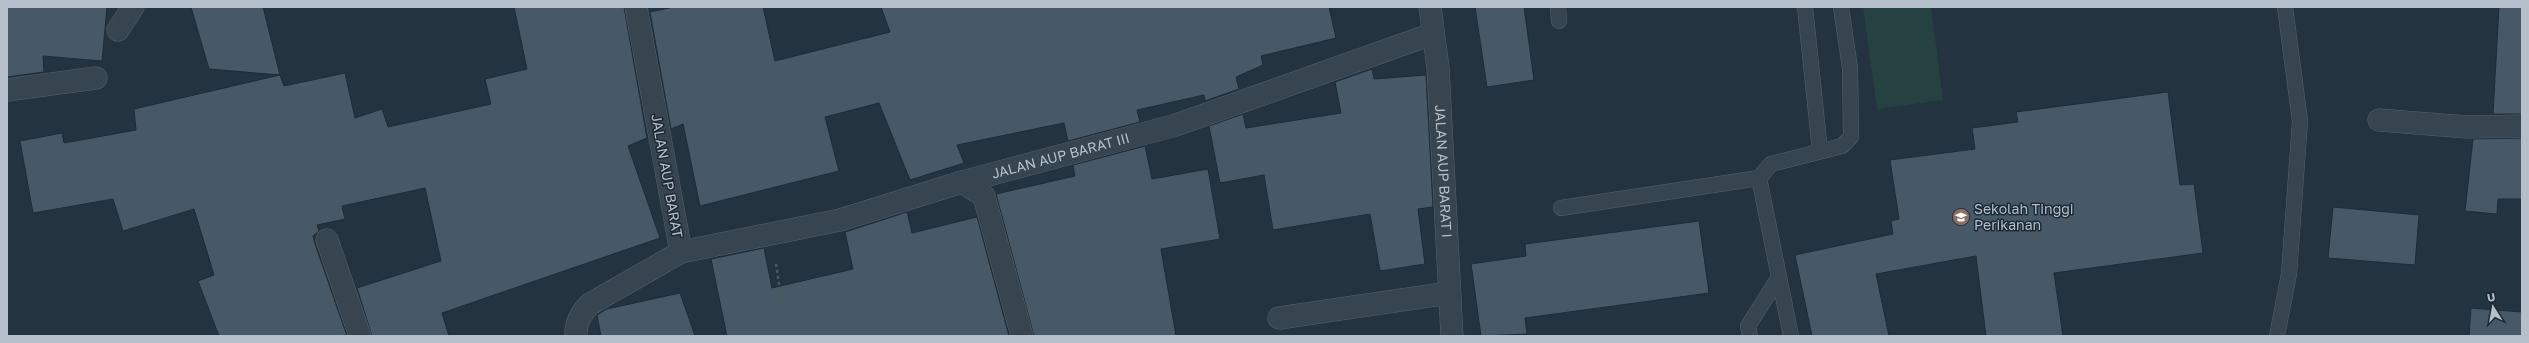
<svg xmlns="http://www.w3.org/2000/svg" width="2529" height="343" viewBox="0 0 2529 343" font-family="'Golos Text',sans-serif">
  <rect width="100%" height="100%" fill="#233340"/>
  <path fill="#254141" d="M1863,7H1931L1943,100L1877,109Z"/>
  <path fill="#475967" stroke="#1e2c37" d="M7,7H107L102,61L43,56L44,72L7,77Z
    M191,7H263L280,75L209,69Z
    M514,7H624L647,138L628,146L660,238L442,313L449,336H372L357,288L441,261L425,188L342,206L345,219L317,225L319,231L313,236L315,244L347,336H219L198,281L214,275L194,209L123,231L113,199L33,213L20,141L62,133L64,143L136,130L134,109L280,75L284,86L345,73L355,118L382,109L388,127L491,104L485,79L527,69Z
    M674,7H763L775,61L890,32L881,7H1329L1336,38L1261,56L1263,65L1236,77L1239,89L1205,101L1204,95L1137,110L1140,122L1068,141L1064,123L957,145L964,163L910,180L879,103L825,117L839,171L700,206L683,124L671,129L650,12Z
    M1475,7H1524L1534,80L1487,87Z
    M2499,7H2522V114H2493Z
    M1372,69L1374,79L1426,75L1433,207L1418,209L1425,264L1380,271L1370,214L1273,230L1264,175L1220,183L1209,126L1243,114L1246,128L1341,113L1335,82Z
    M2168,92L2180,185L2194,184L2203,253L2054,273L2063,336H1986L1976,256L1876,274L1889,336H1812L1795,255L1893,234L1891,221L1899,219L1890,160L1975,149L1972,128L2018,122L2016,112Z
    M2522,138V199H2498L2497,214L2465,211L2473,139Z
    M1145,146L1152,179L1208,169L1220,239L1161,249L1176,336H1034L996,194L1075,176L1073,165Z
    M2333,207L2419,215L2415,265L2328,258Z
    M907,212L912,233L977,217L1009,336H727L711,259L764,248L772,288L853,269L845,232Z
    M1699,221L1709,293L1525,318L1527,334L1481,336L1471,264L1526,256L1525,244Z
    M680,293L695,336H601L597,315L607,309Z
    M2471,308L2522,312V336H2469Z"/>
  <g fill="none" stroke-linecap="round" stroke-linejoin="round">
    <defs>
      <path id="service" d="M1558,7L1559,21
        M1805,7L1820,151
        M1561,208L1759,178
        M1750,336L1748,326L1779,277
        M1791,336L1759,178L1771,164L1842,146L1851,137L1850,68L1841,7
        M2277,336L2289,274L2300,121L2285,7"/>
      <g id="minor">
        <path id="s1" d="M1430,7L1438,68L1452,336"/>
        <path d="M118,30L133,7"/>
        <path d="M7,90L96,78"/>
        <path d="M2379,120L2467,127L2522,126"/>
        <path d="M962,182L984,196L1022,336"/>
        <path d="M327,240L360,336"/>
        <path id="s2" d="M681,252L840,220L962,182L1176,125L1432,34"/>
        <path d="M1279,318L1449,293"/>
      </g>
      <path id="tertiary" d="M576,336C575,323 581,313 590,304L681,252L636,7"/>
    </defs>
    <use href="#service" stroke="#55626e" stroke-width="16"/>
    <use href="#minor" stroke="#55626e" stroke-width="23"/>
    <use href="#tertiary" stroke="#55626e" stroke-width="23"/>
    <path stroke="#435d5d" stroke-width="2.5" stroke-dasharray="3 3" stroke-linecap="butt" d="M776,264L787,336"/>
    <use href="#service" stroke="#374550" stroke-width="15"/>
    <use href="#minor" stroke="#374550" stroke-width="22"/>
    <use href="#tertiary" stroke="#374550" stroke-width="22"/>
  </g>
  <defs>
    <symbol id="university-disc" viewBox="-11 -11 22 22"><circle r="9.5" fill="#8d6e63" stroke="#1c2a35"/><path d="M0-5L7-2L0 1L-7-2ZM-4 1L0 2.5L4 1V4Q0 6-4 4Z" fill="#fff"/></symbol>
  </defs>
  <g fill-rule="evenodd">
    <use href="#university-disc" x="1951" y="207" width="20" height="20"/>
  </g>
  <g text-anchor="middle" stroke-width="3" stroke-linejoin="round" paint-order="stroke">
    <g font-size="14" fill="#b4bfcb" stroke="#1c2a35">
      <text dy="5" stroke="none"><textPath href="#s2" startOffset="392">JALAN AUP BARAT III</textPath></text>
      <text dy="5" stroke="none"><textPath href="#s1" startOffset="165">JALAN AUP BARAT I</textPath></text>
      <text transform="translate(667 176) rotate(80)" y="5">JALAN AUP BARAT</text>
    </g>
    <g font-size="14" fill="#b4bfcb" stroke="#1c2a35" text-anchor="start">
      <text x="1974" y="214">Sekolah Tinggi<tspan x="1974" dy="16">Perikanan</tspan></text>
    </g>
  </g>
  <rect width="2529" height="343" fill="none" stroke="#b4bfcb" stroke-width="16"/>
  <g transform="translate(2493 307) rotate(349)" stroke="#1c2a35" stroke-width="3" paint-order="stroke">
  <path d="M0-3L7 15L0 10L-7 15Z" fill="#b4bfcb"/>
  <text y="-6" font-size="11" font-weight="bold" text-anchor="middle" fill="#b4bfcb">U</text>
  </g>
</svg>
